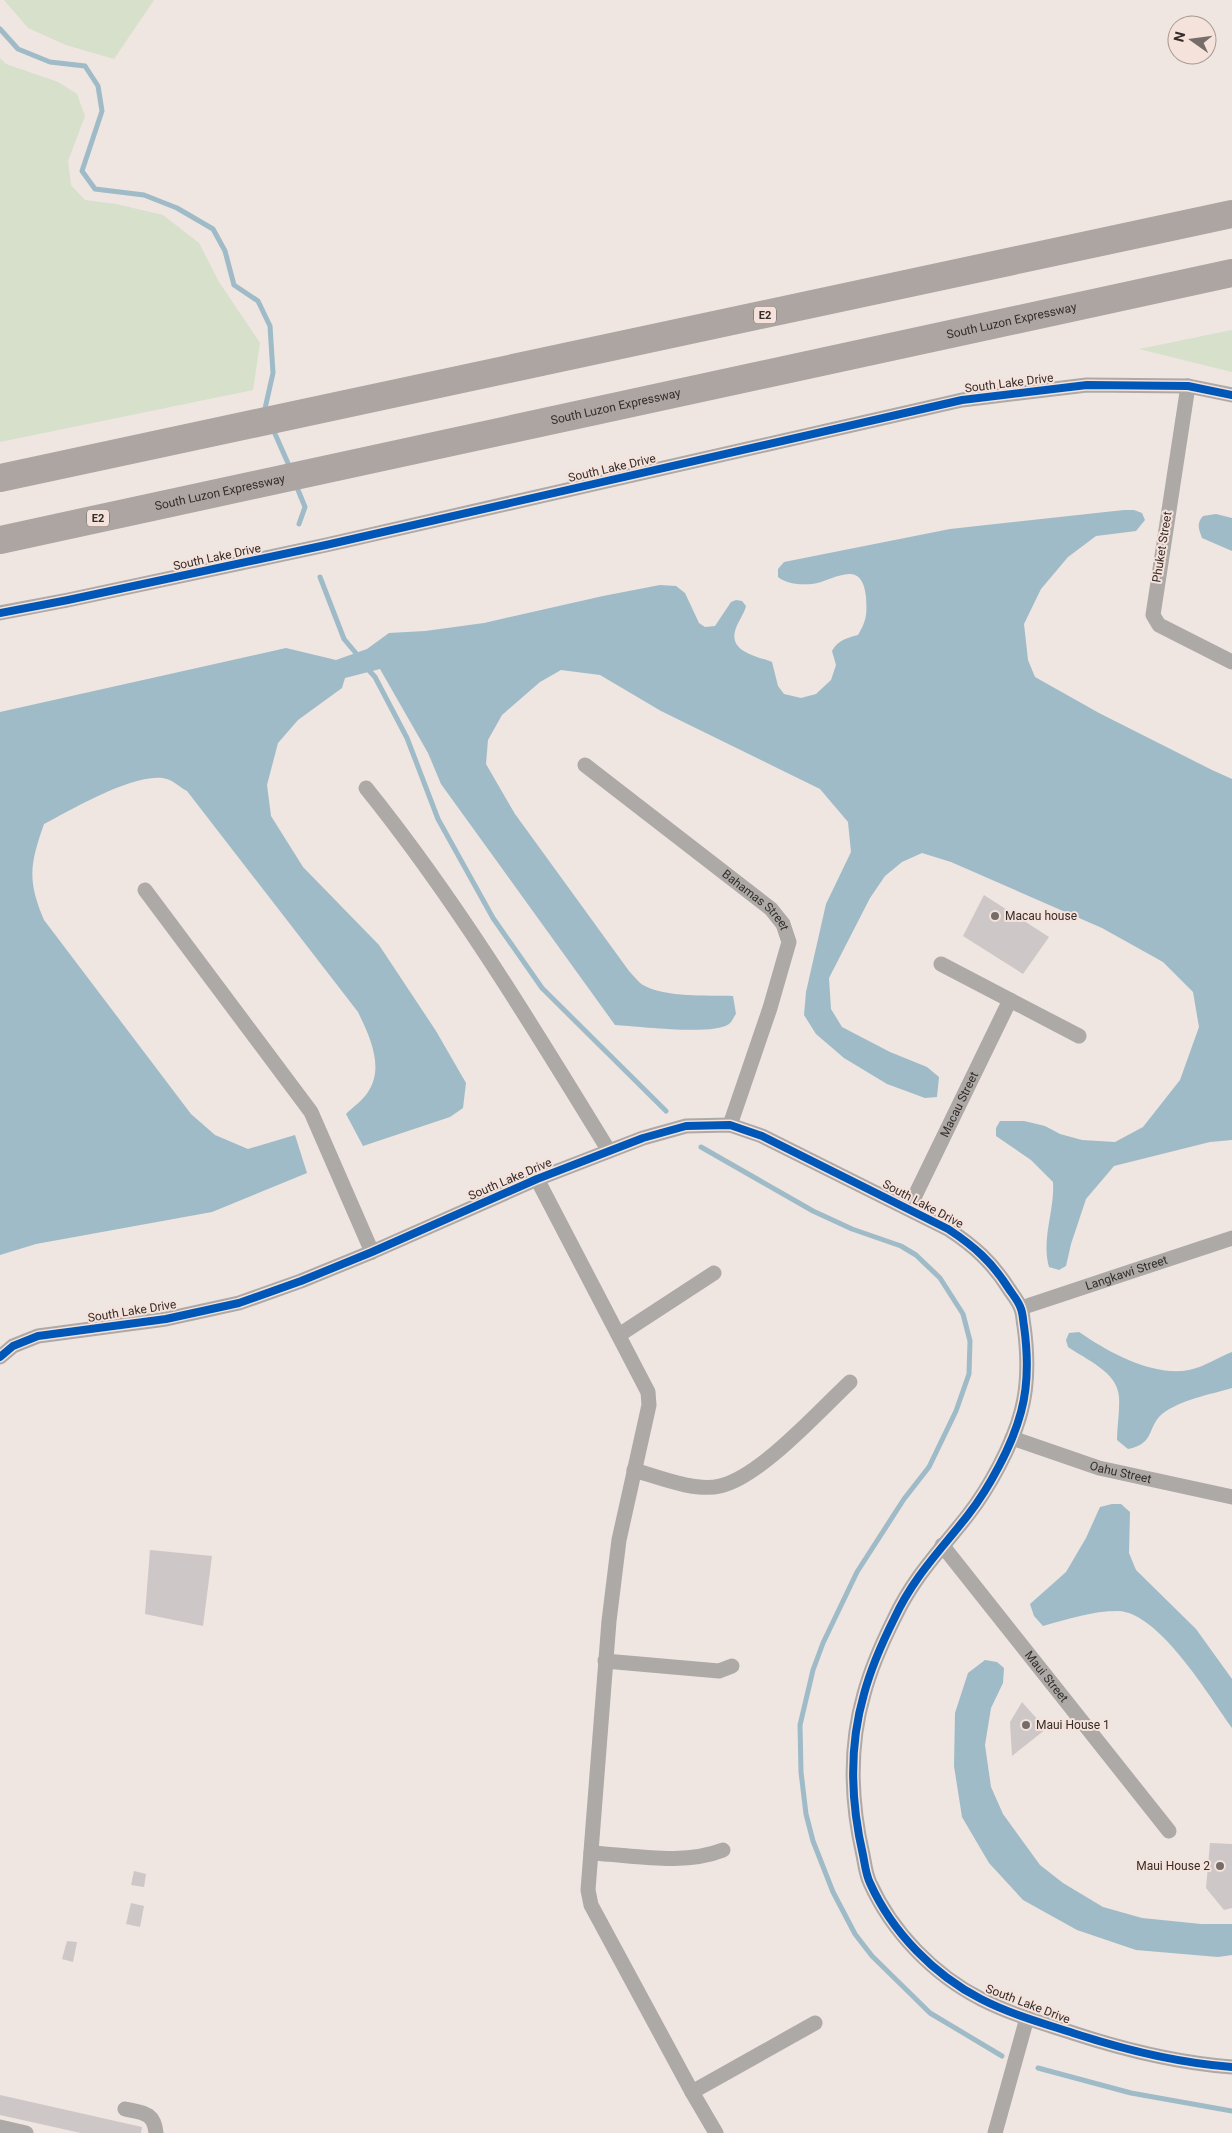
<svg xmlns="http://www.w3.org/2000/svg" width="1232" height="2133" viewBox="0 0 1232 2133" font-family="Roboto,sans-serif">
  <rect width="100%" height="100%" fill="#efe5e1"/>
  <path fill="#d6e0cb" d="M4,0H154L114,59L66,45L28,28Z
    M0,58L6,64L58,82L77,94L85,116L68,161L71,185L85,200L116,204L163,215L199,243L219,282L260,343L253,390L0,442Z
    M1232,330V372L1139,349Z"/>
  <path fill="#9ebbc7" d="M1124,510H1134L1142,513L1145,520L1136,531L1096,536L1068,557L1041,589L1024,624L1028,660L1035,677L1099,713L1212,770L1232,779V1140L1210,1142L1114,1166L1086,1199L1071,1244L1066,1266L1059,1270L1049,1267C1041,1239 1055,1210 1053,1182L1031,1160L996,1136V1128L1000,1121H1024L1045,1126L1060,1134L1082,1140L1115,1142L1143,1127L1180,1080L1199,1027L1193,992L1163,962L1102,928L951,862L922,853L902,862L885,876L870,898L829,978L831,1009L842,1027L890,1052L927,1067L939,1077L937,1097L925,1098L887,1084L844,1058L816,1034L804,1015L806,992L826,904L851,852L848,822L820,789L661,711L600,675L561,670L540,682L502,715L488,740L486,764L515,814L629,971C634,976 638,982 643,985C666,998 707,995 733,996L736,1014C734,1016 732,1022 729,1024C713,1036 637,1026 615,1025L441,784L428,753L380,669L345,678L342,688L298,720L278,743L267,785L271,816L303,867L379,945L436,1031L466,1083L463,1108L450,1117L363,1146L346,1114C353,1107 363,1100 368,1092C385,1067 369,1035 358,1012L187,791C181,788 174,781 167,779C138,770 71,810 44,824C30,864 27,880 44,920L191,1114L215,1135L248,1149L295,1135L307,1173L212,1212L36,1244L0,1255V712L286,648L336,660L367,649L389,633L425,631L484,623L603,596L660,585L676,586L685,593L699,623L705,627L715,626L731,602L736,600L742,601L746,606C744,614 739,620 736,628C727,652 757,656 772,662L778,686L784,694L801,698L816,694L831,680L836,665L832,651C838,640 847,638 858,635C867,620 867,614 866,597C862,556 832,582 812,584C800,585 787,584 778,577V569L784,562L950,529Z
    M1216,514L1232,518V551L1202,538C1199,529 1196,524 1203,516Z
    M1079,1332C1108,1352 1153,1377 1189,1370C1204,1367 1219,1357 1232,1352V1388C1209,1395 1182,1399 1162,1414C1147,1427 1155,1444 1128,1449L1117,1440C1117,1426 1120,1411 1119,1397C1118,1372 1085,1359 1068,1347L1066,1340L1069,1333Z
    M1112,1504H1121L1130,1512L1129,1553L1136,1570L1196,1629L1232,1679V1728C1209,1696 1159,1612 1118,1611C1092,1611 1068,1619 1043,1626L1034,1616L1030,1604L1066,1572L1086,1538L1100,1507Z
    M985,1660L997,1662L1004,1668L1003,1683L991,1708L985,1745L991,1787L1003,1814L1040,1865L1063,1883L1103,1907L1142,1918L1201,1924H1232V1955L1218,1957L1136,1950L1077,1930L1023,1900L989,1863L962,1817L954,1766L955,1713L968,1673Z"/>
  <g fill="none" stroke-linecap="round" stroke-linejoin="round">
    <path stroke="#9ebbc7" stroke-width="5" d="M0,29L18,49L50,62L85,66L98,86L102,111L82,171L95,189L144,195L177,208L213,229L225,251L234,285L258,301L270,326L273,373L264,413
      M272,427L291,470
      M296,485L305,507L299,524
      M320,577L344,639L360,658
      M366,667L375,677L407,738L438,819L493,918L542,988L666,1111
      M701,1147L813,1211L852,1229L901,1246L916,1255L940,1278L963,1314L970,1341L969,1374L956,1411L929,1467L904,1499L857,1572L823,1643L813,1670L800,1725L801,1772L806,1814L813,1841L833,1892L855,1934L872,1956L930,2013L1002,2056
      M1038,2068L1131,2093L1232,2111"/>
  </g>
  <path fill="#cdc7c7" d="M984,895L1049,937L1023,974L963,936Z
    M150,1550L212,1556L203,1626L145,1614Z
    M1022,1702L1046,1729L1012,1756L1010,1722Z
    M1210,1843L1232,1844V1908L1224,1910L1206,1888Z
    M134,1871L146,1874L144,1887L131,1885Z
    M131,1903L144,1906L140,1927L126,1924Z
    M67,1941L77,1942L73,1962L62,1959Z
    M0,2095L142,2127L141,2133H81L0,2115Z"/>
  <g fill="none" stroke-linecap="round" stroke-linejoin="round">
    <g stroke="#aca9a6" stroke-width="15">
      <path d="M1188,386L1153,615L1159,625L1232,662"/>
      <path d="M0,613L68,600L326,545L962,400L1087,385L1188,386L1232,395"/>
      <path id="s1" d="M585,765L771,909L783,924L789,942L770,1008L730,1125"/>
      <path d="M366,788C457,901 533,1027 609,1151"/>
      <path d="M145,890L311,1112L372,1252"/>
      <path d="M941,964L1079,1036"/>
      <path d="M537,1179L648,1392L649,1405L619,1540L609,1621L588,1890L591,1905L692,2092L716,2133"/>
      <path id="s2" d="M909,1208L1010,1000"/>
      <path id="s3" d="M1021,1308L1232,1238"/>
      <path d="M619,1335L714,1273"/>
      <path d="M0,1357L13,1346L38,1336L166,1319L239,1303L301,1281L372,1252L537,1179L643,1138L686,1126L730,1125L762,1136L948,1229C974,1246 992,1262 1009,1289C1013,1295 1019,1302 1021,1309C1023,1314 1023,1321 1024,1326C1028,1355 1029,1383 1021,1412C1012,1446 989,1488 968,1515C940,1551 914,1576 894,1619C882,1643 871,1668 864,1694C849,1746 851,1803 863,1855C865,1865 866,1875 870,1883C892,1932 934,1975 981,1999C1010,2014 1042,2023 1073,2033C1125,2050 1178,2063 1232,2067"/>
      <path id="s4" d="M1012,1438L1099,1468L1232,1497"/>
      <path d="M634,1470C658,1477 695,1492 720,1486C760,1477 819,1411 850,1382"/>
      <path id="s5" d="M942,1545L1169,1831"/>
      <path d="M605,1661L719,1671L732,1666"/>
      <path d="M591,1853C634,1855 682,1866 723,1850"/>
      <path d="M692,2092L815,2023"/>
      <path d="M125,2109C143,2113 154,2112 156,2133"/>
      <path d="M0,2127L26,2133"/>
      <path d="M995,2133L1027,2018"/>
    </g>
    <g stroke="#aca5a2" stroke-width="28">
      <path d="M0,478L1232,214"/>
      <path id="s6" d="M0,540L1232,273"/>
    </g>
    <defs>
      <path id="cycleway" d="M0,613L68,600L326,545L962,400L1087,385L1188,386L1232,395
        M0,1357L13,1346L38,1336L166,1319L239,1303L301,1281L372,1252L537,1179L643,1138L686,1126L730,1125L762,1136L948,1229C974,1246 992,1262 1009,1289C1013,1295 1019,1302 1021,1309C1023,1314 1023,1321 1024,1326C1028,1355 1029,1383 1021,1412C1012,1446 989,1488 968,1515C940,1551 914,1576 894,1619C882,1643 871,1668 864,1694C849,1746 851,1803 863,1855C865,1865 866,1875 870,1883C892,1932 934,1975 981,1999C1010,2014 1042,2023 1073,2033C1125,2050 1178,2063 1232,2067"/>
    </defs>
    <use href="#cycleway" stroke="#f5e2db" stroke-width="11"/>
    <use href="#cycleway" stroke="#0057b8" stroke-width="8"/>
  </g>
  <g fill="#756d6a" stroke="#f5e2db" stroke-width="2">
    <circle cx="995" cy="916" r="5"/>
    <circle cx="1026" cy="1725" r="5"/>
    <circle cx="1220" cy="1866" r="5"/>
  </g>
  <g text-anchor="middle" stroke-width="4" stroke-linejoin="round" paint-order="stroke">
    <g fill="#f5e2db" stroke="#6e635f" stroke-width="1">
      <rect x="754" y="306.5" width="22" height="17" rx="4"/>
      <rect x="87" y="509.5" width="22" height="17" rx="4"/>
    </g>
    <g font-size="11" font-weight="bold" fill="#342d2a">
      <text x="765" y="319">E2</text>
      <text x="98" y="522">E2</text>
    </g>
    <g font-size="12" fill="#342d2a" stroke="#f5e2db">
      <text dy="4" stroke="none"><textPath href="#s6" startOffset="1035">South Luzon Expressway</textPath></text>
      <text transform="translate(1009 383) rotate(-7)" y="4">South Lake Drive</text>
      <text dy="4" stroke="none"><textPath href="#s6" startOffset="630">South Luzon Expressway</textPath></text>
      <text transform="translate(612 468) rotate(-13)" y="4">South Lake Drive</text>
      <text dy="4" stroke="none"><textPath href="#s6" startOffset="225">South Luzon Expressway</textPath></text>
      <text transform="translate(1162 547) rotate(-81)" y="4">Phuket Street</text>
      <text transform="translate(217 557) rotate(-12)" y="4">South Lake Drive</text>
      <text dy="4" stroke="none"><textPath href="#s1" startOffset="218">Bahamas Street</textPath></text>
      <text dy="4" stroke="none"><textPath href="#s2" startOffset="115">Macau Street</textPath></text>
      <text transform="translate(510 1179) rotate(-23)" y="4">South Lake Drive</text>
      <text transform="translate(923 1204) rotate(28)" y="4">South Lake Drive</text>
      <text dy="4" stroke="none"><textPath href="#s3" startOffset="111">Langkawi Street</textPath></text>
      <text transform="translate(132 1311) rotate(-9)" y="4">South Lake Drive</text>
      <text dy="4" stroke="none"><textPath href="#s4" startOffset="114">Oahu Street</textPath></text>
      <text dy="4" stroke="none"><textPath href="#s5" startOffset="168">Maui Street</textPath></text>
      <text transform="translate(1028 2004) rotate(21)" y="4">South Lake Drive</text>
    </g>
    <g font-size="12" fill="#342d2a" stroke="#f5e2db" text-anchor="start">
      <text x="1005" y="920">Macau house</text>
      <text x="1036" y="1729">Maui House 1</text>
      <text x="1210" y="1870" text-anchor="end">Maui House 2</text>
    </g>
  </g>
  <g transform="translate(1192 40) rotate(284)"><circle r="24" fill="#f5e2db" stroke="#a89a94"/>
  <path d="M0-4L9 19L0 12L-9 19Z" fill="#756d6a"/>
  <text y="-8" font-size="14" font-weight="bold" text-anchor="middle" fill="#342d2a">N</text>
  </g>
</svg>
